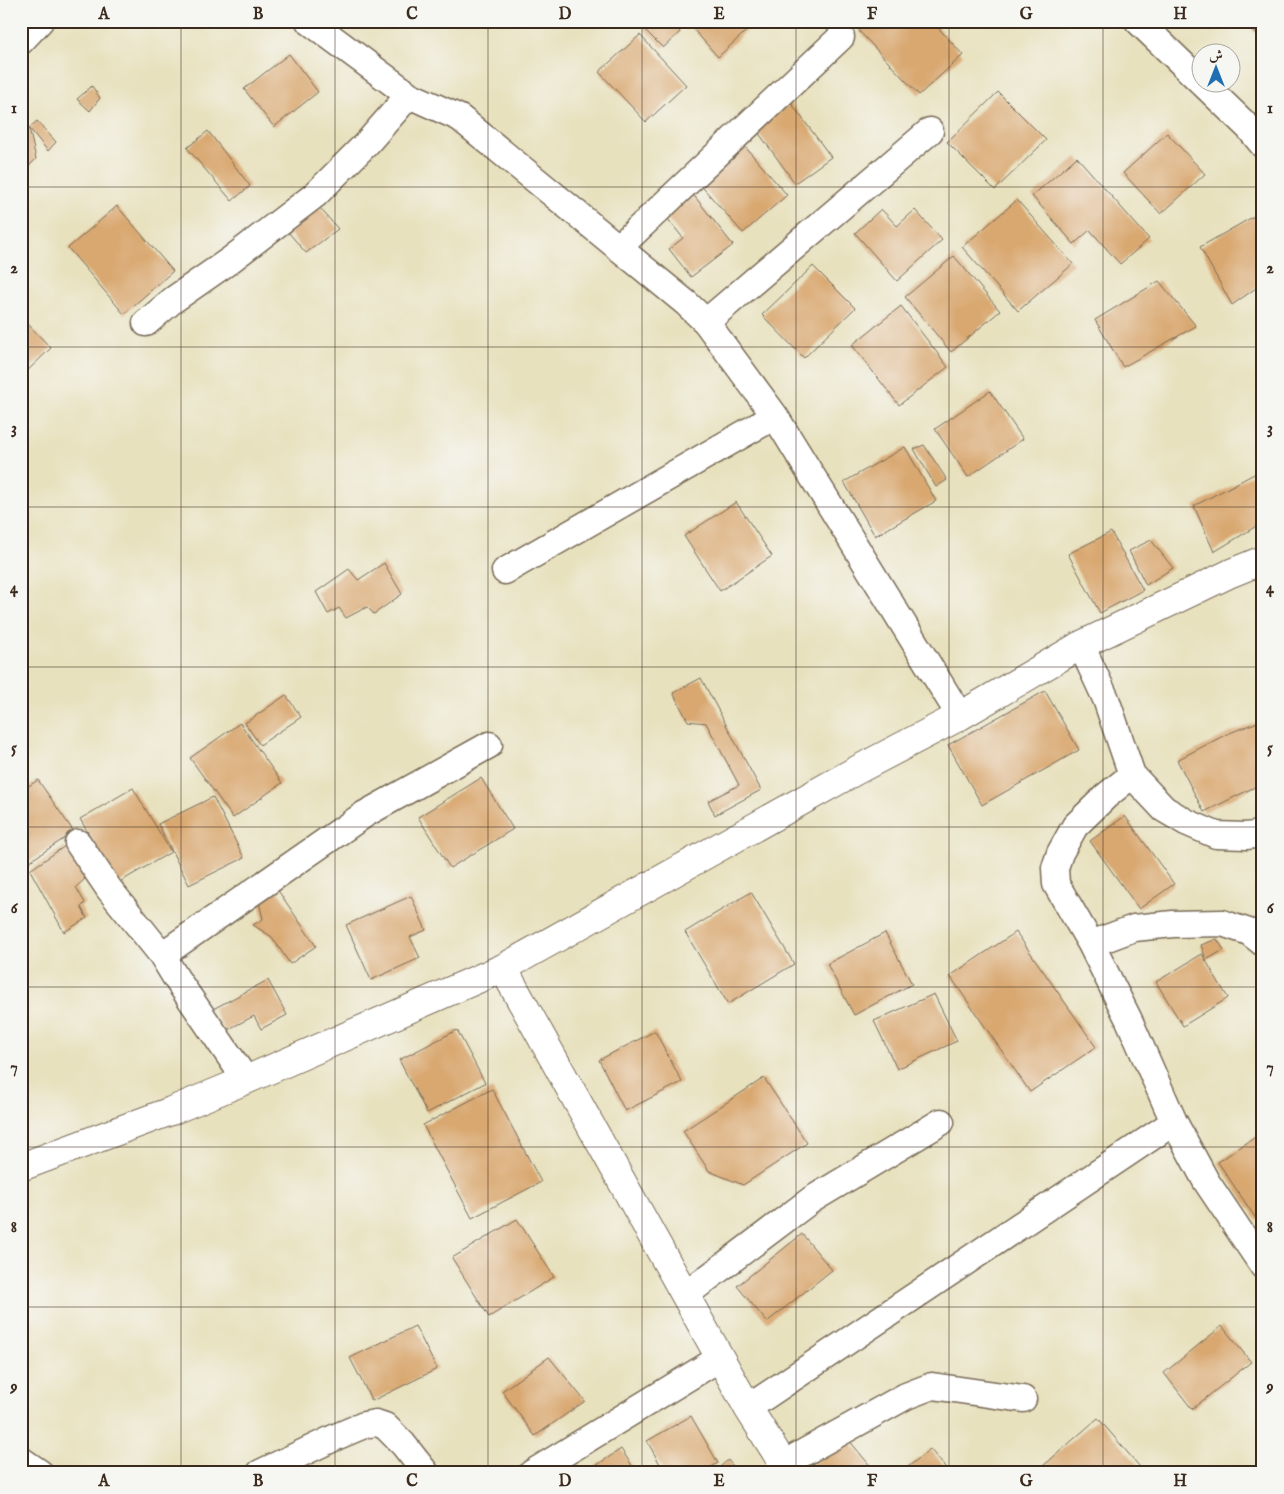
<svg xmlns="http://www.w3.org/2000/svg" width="1284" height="1494" viewBox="0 0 1284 1494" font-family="'IM FELL English',Amiri,serif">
  <rect width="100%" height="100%" fill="#f6f6f2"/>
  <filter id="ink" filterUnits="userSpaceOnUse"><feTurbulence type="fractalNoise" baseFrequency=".02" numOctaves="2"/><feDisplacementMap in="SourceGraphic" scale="10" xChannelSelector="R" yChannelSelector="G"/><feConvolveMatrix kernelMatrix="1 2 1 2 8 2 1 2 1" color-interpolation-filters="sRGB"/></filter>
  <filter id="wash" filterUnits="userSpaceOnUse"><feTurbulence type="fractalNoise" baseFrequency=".0096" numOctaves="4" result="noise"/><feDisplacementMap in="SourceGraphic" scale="20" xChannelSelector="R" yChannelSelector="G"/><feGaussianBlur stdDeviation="1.12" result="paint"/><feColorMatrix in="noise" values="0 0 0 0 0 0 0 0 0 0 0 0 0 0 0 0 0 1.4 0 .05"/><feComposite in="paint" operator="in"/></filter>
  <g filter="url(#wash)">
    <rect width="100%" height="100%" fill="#e8e1be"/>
    <g id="blocks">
      <path fill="#d9a871" d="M651,21H672L680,32L663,48L643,28Z
        M686,21H757L718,57Z
        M870,21H932L963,55L919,95L859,31Z
        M1243,21H1263V41Z
        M640,35L686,85L646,122L599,72Z
        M289,54L318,92L274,127L244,89Z
        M92,86L100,98L90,111L77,99Z
        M998,92L1046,140L995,190L947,142Z
        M791,103L831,157L795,183L755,128Z
        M21,120L29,128L36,159L21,174Z
        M37,121L56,142L48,151L29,128Z
        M208,131L250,186L232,201L187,148Z
        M1167,133L1205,174L1161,214L1123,173Z
        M740,141L787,195L743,233L696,180Z
        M1077,157L1149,239L1120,264L1090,230L1074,244L1032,196Z
        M692,193L733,245L691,277L669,249L683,238L664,214Z
        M1017,200L1073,264L1018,311L962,247Z
        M117,206L173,271L124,314L68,248Z
        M319,207L338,229L306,253L289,233Z
        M881,209L897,226L915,210L942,240L897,281L855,233Z
        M1263,211V283L1232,305L1200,247Z
        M954,256L1000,311L951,352L905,297Z
        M813,266L855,308L804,358L762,315Z
        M1159,281L1196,326L1123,367L1095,320Z
        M901,306L948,367L899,405L852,345Z
        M21,317L51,348L21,377Z
        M990,391L1023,439L968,477L935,429Z
        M924,445L947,480L936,487L914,449Z
        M905,447L936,501L875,536L844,482Z
        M1258,472L1263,485V522L1214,552L1194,506Z
        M736,502L772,556L720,591L684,536Z
        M1111,532L1143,590L1100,613L1068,554Z
        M1151,540L1173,568L1146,585L1129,551Z
        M384,563L402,594L374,614L367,607L346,618L339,608L328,614L316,592L349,569L358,580Z
        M701,678L761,790L715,815L708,801L739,785L706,723L688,721L673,693Z
        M1045,691L1079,750L982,805L948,745Z
        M286,695L301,717L260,745L245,723Z
        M1263,720V783L1204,812L1177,760L1227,734Z
        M240,723L282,783L233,818L190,758Z
        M481,778L513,829L450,868L418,817Z
        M38,780L74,832L21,867V791Z
        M133,788L171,852L118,883L80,819Z
        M213,797L244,858L189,885L158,824Z
        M1125,816L1174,884L1139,909L1090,841Z
        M65,846L85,879L76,887L85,903L81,907L87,918L64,932L30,870Z
        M277,889L316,946L290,964L272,937L253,925L263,919L259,902Z
        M751,892L794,964L728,1004L685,932Z
        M411,896L426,930L410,937L420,958L371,980L346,925Z
        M1016,932L1096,1047L1030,1092L950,976Z
        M885,933L912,984L854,1015L827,964Z
        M1217,939L1224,950L1206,960L1201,945Z
        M1202,954L1228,998L1183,1026L1156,982Z
        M268,980L287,1015L261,1029L254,1016L225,1031L213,1009Z
        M934,994L957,1041L897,1069L874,1021Z
        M457,1030L485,1083L427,1113L399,1060Z
        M655,1031L682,1082L625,1111L599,1060Z
        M764,1078L807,1143L743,1185L709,1171L683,1131Z
        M492,1089L541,1182L472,1218L423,1125Z
        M1263,1132V1216L1257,1220L1218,1162Z
        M517,1219L554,1277L489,1317L452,1258Z
        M802,1234L832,1270L767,1322L737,1286Z
        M415,1326L437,1369L372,1401L350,1358Z
        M1222,1326L1251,1362L1192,1409L1164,1373Z
        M549,1357L585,1401L535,1436L502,1391Z
        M691,1416L718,1463L701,1473H665L647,1441Z
        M1098,1418L1145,1473H1035Z
        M848,1439L872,1468L866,1473H801Z
        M621,1449L637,1473H585Z
        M930,1449L950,1473H901Z
        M728,1460L738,1473H713Z"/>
    </g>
  </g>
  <g filter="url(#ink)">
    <use href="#blocks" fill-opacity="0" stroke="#786a56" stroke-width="1"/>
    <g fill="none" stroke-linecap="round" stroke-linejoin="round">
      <defs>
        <path id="street" d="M309,21L409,95L460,118L686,303L706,322L775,416L960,716
          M1138,21L1249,128L1263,145
          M21,41L40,21
          M618,248L841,37
          M706,322L930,131
          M146,323L173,300L229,261L315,195L368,142L409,95
          M505,571L775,416
          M1081,645L1106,699L1132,775L1106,796L1075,826L1060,853L1055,868L1056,884L1091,944L1129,1020L1174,1122L1206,1181L1263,1266
          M1132,775L1164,809L1186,822L1216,835L1246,836L1263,834
          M78,843L109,889L162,955L176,978L246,1080
          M1091,944L1134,928L1173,924L1222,923L1249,932L1263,943
          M162,955L365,814L489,745
          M685,1295L811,1200L941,1122
          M748,1408L1174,1122
          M21,1460L40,1473
          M783,1464L906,1396L932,1386L1023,1399
          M260,1473L338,1436L364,1425L376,1423L385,1426L403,1444L426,1473
          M532,1473L720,1358"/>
        <path id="secondary" d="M503,968L748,1408L789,1473
          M21,1167L171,1111L246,1080L503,968L857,770L960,716L1081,645L1231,573L1263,560"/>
      </defs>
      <use href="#street" stroke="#786a56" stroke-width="29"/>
      <use href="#secondary" stroke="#786a56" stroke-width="30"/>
      <use href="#street" stroke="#fff" stroke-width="26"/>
      <use href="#secondary" stroke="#fff" stroke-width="28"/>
    </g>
  </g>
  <path fill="none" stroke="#3b2a1e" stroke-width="1" stroke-opacity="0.55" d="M181,21V1473M335,21V1473M488,21V1473M642,21V1473M796,21V1473M949,21V1473M1103,21V1473M21,187H1263M21,347H1263M21,507H1263M21,667H1263M21,827H1263M21,987H1263M21,1147H1263M21,1307H1263"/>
  <rect width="1284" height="1494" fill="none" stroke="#f6f6f2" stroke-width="55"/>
  <g transform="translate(1216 68)"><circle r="24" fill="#f6f6f2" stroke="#aba49d"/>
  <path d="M0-4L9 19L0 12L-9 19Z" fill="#1f6fb2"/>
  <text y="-8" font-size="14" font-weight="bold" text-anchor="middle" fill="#3b2a1e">ش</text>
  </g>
  <rect x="28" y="28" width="1228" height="1438" fill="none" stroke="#3b2a1e" stroke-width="2"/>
  <g font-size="16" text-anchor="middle" font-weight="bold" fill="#3b2a1e">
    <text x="104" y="19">A</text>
    <text x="258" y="19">B</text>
    <text x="412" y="19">C</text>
    <text x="565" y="19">D</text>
    <text x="719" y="19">E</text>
    <text x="872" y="19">F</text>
    <text x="1026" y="19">G</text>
    <text x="1180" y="19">H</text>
    <text x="14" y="113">1</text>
    <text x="1270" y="113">1</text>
    <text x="14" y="273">2</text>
    <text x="1270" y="273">2</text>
    <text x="14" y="433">3</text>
    <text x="1270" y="433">3</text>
    <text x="14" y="593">4</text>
    <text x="1270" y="593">4</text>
    <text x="14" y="753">5</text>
    <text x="1270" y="753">5</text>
    <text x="14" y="913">6</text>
    <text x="1270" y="913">6</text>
    <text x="14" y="1072">7</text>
    <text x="1270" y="1072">7</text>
    <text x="14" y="1232">8</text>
    <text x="1270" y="1232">8</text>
    <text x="14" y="1392">9</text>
    <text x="1270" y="1392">9</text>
    <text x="104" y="1486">A</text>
    <text x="258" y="1486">B</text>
    <text x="412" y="1486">C</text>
    <text x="565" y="1486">D</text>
    <text x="719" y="1486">E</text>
    <text x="872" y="1486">F</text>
    <text x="1026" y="1486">G</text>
    <text x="1180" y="1486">H</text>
  </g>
</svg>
